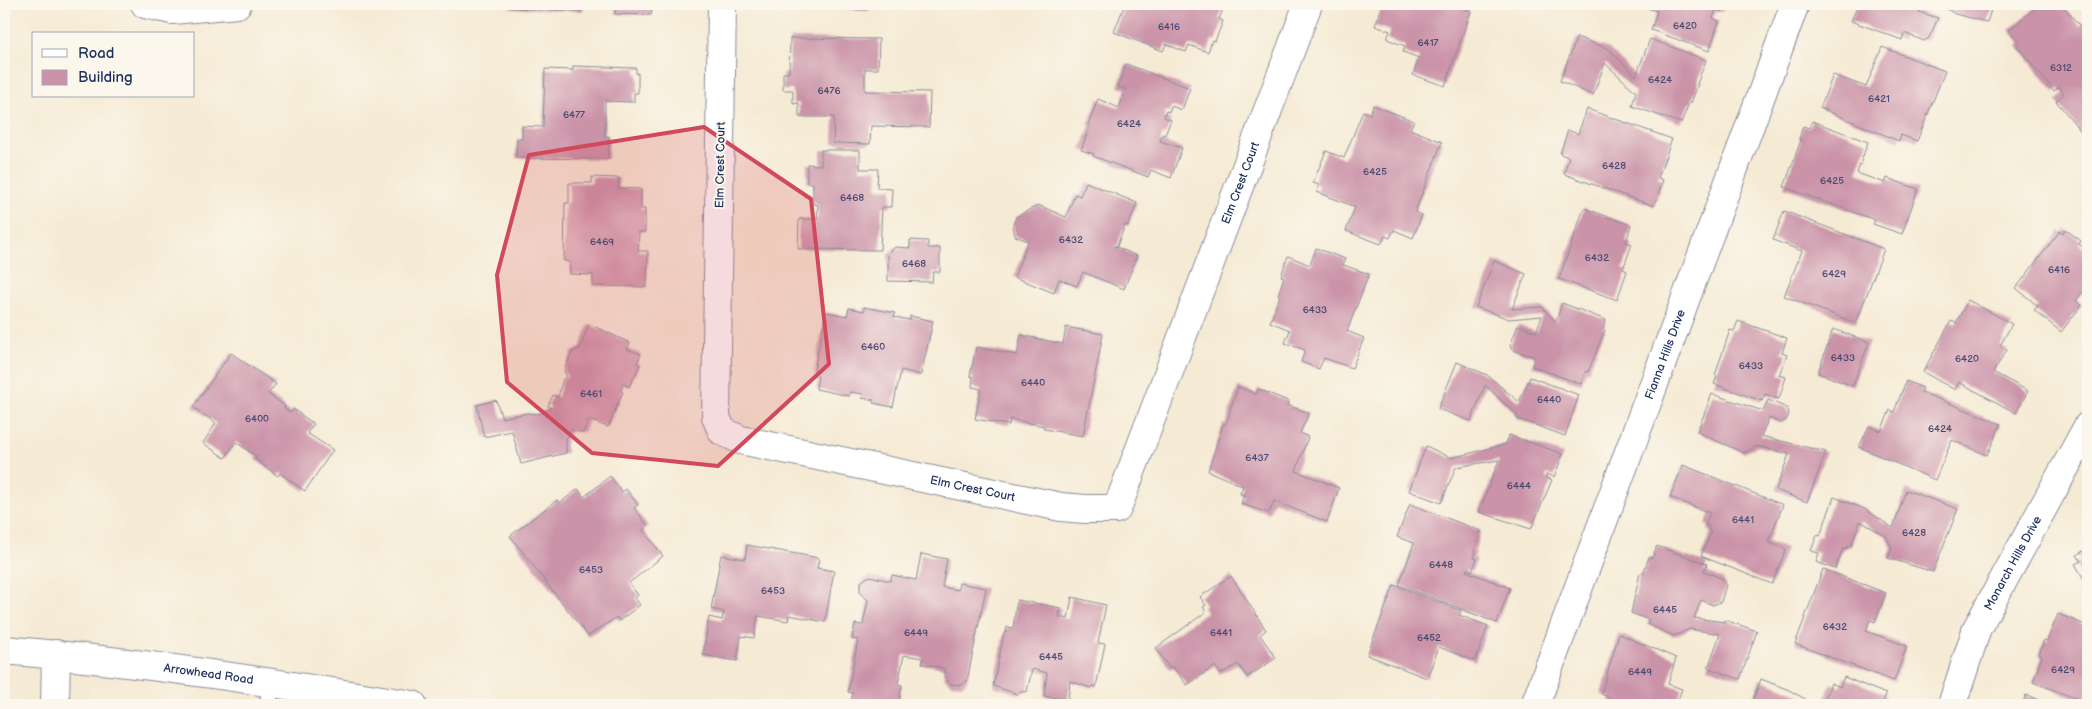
<svg xmlns="http://www.w3.org/2000/svg" width="2092" height="709" viewBox="0 0 2092 709" font-family="'Balsamiq Sans',sans-serif">
  <rect width="100%" height="100%" fill="#fbf7ec"/>
  <filter id="ink" filterUnits="userSpaceOnUse"><feTurbulence type="fractalNoise" baseFrequency=".02" numOctaves="2"/><feDisplacementMap in="SourceGraphic" scale="10" xChannelSelector="R" yChannelSelector="G"/><feConvolveMatrix kernelMatrix="1 2 1 2 8 2 1 2 1" color-interpolation-filters="sRGB"/></filter>
  <filter id="wash" filterUnits="userSpaceOnUse"><feTurbulence type="fractalNoise" baseFrequency=".0096" numOctaves="4" result="noise"/><feDisplacementMap in="SourceGraphic" scale="20" xChannelSelector="R" yChannelSelector="G"/><feGaussianBlur stdDeviation="1.12" result="paint"/><feColorMatrix in="noise" values="0 0 0 0 0 0 0 0 0 0 0 0 0 0 0 0 0 1.4 0 .05"/><feComposite in="paint" operator="in"/></filter>
  <g filter="url(#wash)">
    <rect width="100%" height="100%" fill="#f5ead4"/>
    <g id="blocks">
      <path fill="#ca93a8" d="M511,4H583V11L510,8Z
        M616,4H653L651,15L615,14Z
        M803,4H868V10L803,8Z
        M1125,4L1131,5L1132,4H1225L1219,19L1223,21L1215,41L1212,40L1208,52L1189,45L1186,52L1166,44L1163,51L1114,32Z
        M1383,4L1391,6L1392,4H1463L1462,8L1471,11L1445,86L1413,75L1419,58L1403,52L1405,46L1387,39L1390,31L1375,26Z
        M1649,4H1725L1722,12L1716,10L1713,18L1719,21L1709,51L1651,30L1657,11L1647,8Z
        M1854,4H1922L1919,12L1938,18L1929,38L1924,41L1904,33L1902,40L1851,21L1857,7L1853,6Z
        M1939,4H1993L1987,22L1955,14Z
        M2040,4H2061L2080,26L2088,19V140L2056,101L2064,94L2059,87L2054,91L2017,46L2020,43L2009,30Z
        M1577,37L1609,49L1636,76L1650,39L1706,60L1697,84H1698L1691,103H1689L1681,123L1632,106L1636,92L1605,63L1593,95L1560,81Z
        M790,38L879,39L878,69H865V91L930,92L929,127L871,126L870,144L833,143L834,117H799V103L793,104V90H783V73H789Z
        M1882,47L1945,71L1917,141L1901,135L1899,141L1820,108L1833,75L1866,87Z
        M1126,64L1190,88L1182,110L1171,106L1169,112L1166,111L1164,117L1171,120L1165,135L1163,134L1160,141L1182,148L1171,178L1151,170L1148,177L1093,156L1094,154L1081,150L1090,126L1088,125L1098,99L1119,108L1126,89L1118,87Z
        M573,66L636,68V74L638,73V93H634V102L605,101V136H609L608,159L516,158L517,139H522V126L543,127L545,69L573,70Z
        M1373,105L1414,121L1410,129L1442,142L1415,212L1422,215L1413,238L1394,230L1390,238L1385,236L1381,244L1346,231L1355,207L1317,192L1319,185L1313,183L1326,151L1344,158L1363,111L1370,114Z
        M1587,109L1672,139L1658,178L1663,180L1654,206L1564,174L1569,157L1560,154L1568,130L1578,134Z
        M1812,121L1868,142L1857,173L1885,183L1887,178L1918,189L1902,234L1873,224L1875,220L1784,187L1801,140L1799,139L1803,126L1809,128Z
        M821,150H860V169H878L877,188L892,189L891,207H882L880,250L798,249L799,219H817L818,205L813,204V183H807V164L821,165Z
        M592,177L619,178L618,188L641,189V209H645V232H639L638,251H648L647,287L593,286V275L570,274V262L564,261L565,203H569V183H592Z
        M1086,182L1137,203L1128,226L1125,225L1117,246H1114L1137,256L1124,289L1083,272L1077,286L1059,279L1054,293L1014,277L1028,241L1015,236L1013,225L1016,217L1038,205L1066,217L1075,194L1080,196Z
        M1584,208L1631,225L1626,242L1632,244L1623,269L1627,271L1617,300L1559,279Z
        M1784,211L1884,249L1856,323L1784,296L1802,251L1773,240Z
        M2065,229L2081,241L2079,244L2088,251V289L2086,288L2076,301L2082,305L2061,332L2034,310L2038,306L2016,288L2060,231L2063,233Z
        M910,240L928,241V248H940V272H933L932,282L888,281V254L895,247L910,248Z
        M1316,248L1345,259L1343,265L1369,274L1347,331L1364,338L1352,368L1324,358L1319,369L1301,362L1305,350L1285,343L1290,330L1270,322L1280,296L1278,295L1284,277L1281,276L1288,256L1310,265Z
        M1494,261L1526,274L1512,309L1542,307L1556,322L1562,303L1606,320L1603,329L1605,330L1588,372L1586,371L1581,384L1532,366L1535,357L1513,350L1510,346L1518,325L1536,332L1542,316L1509,319L1476,307Z
        M1968,300L2012,324L2000,346L2007,350L1993,372L2028,391L2016,413L1959,382L1955,390L1923,372L1951,321L1956,323Z
        M864,307L895,313L894,317L910,320V316L933,321L921,375L901,370L893,407L873,403L874,400L862,398L863,394L850,392L849,396L816,389L818,376L813,375L826,312L847,316L849,308L864,311Z
        M1738,321L1787,338L1782,353L1787,355L1779,375L1786,377L1779,399L1765,394L1762,401L1714,384L1717,376L1715,375L1730,330L1734,331Z
        M589,324L630,343L627,349L641,354L637,363L640,365L629,387L623,384L621,391L623,392L608,427L589,420L583,433L571,430L566,439V453L521,464L512,431L484,437L477,405L496,400L502,418L527,413L538,414L551,408L548,406L553,395L558,397L563,379L567,377L564,370L572,352L580,348Z
        M1066,327L1103,334L1083,436L1044,429V426L1010,419L1009,425L975,419L981,389L972,387L973,377L970,376L976,347L1017,355L1021,335L1063,344Z
        M1833,329L1869,342L1853,386L1818,373Z
        M231,353L276,384L268,394L285,406L284,408L291,413L293,409L314,424L307,433L333,450L305,491L280,473L278,476L255,459L257,457L236,442L225,458L203,443L216,423L193,407Z
        M1457,362L1487,375L1519,402L1530,377L1579,395L1565,436L1516,418L1517,415L1485,385L1471,421L1438,409Z
        M1906,381L1923,388L1921,392L2001,424L1987,455L1952,440L1935,480L1859,447L1869,426L1881,431L1890,410L1894,412Z
        M1238,387L1256,394L1258,389L1288,401L1287,405L1309,413L1300,433L1308,437L1296,471L1339,488L1327,522L1274,501L1269,513L1241,504L1244,495L1240,494L1243,486L1208,471L1223,424L1225,425L1230,414L1229,413Z
        M1712,394L1763,411L1768,400L1787,408L1789,414L1787,419L1781,423L1769,418L1761,436L1826,452L1807,502L1776,490L1789,454L1757,446L1744,453L1697,432Z
        M1509,435L1563,454L1554,477L1546,474V478L1552,480L1531,529L1479,512L1499,460L1456,467L1441,503L1409,491L1426,446L1451,458L1506,444Z
        M1683,465L1783,505L1768,542L1786,549L1772,584L1701,556L1711,532L1708,530L1709,526L1705,525L1710,513L1670,497Z
        M610,476L622,492L626,489L638,505L634,508L648,526L643,530L663,556L629,583L638,595L635,598L640,605L619,621L617,617L588,636L510,536L557,500L560,503L578,489L584,497Z
        M1906,490L1958,509L1933,572L1888,558L1892,548L1886,536L1860,521L1851,546L1843,549L1835,569L1816,562L1819,553L1811,551L1817,535L1820,536L1834,497L1865,509L1893,528Z
        M1410,504L1481,531L1474,552H1476L1474,558L1477,559L1472,571L1467,569L1466,571L1510,588L1497,623L1399,585L1414,543L1397,537Z
        M747,545L819,558L817,568L834,571L825,622L789,615L788,621L758,616L754,638L741,636L737,661L703,655L709,617L722,620L724,612L711,609L721,555L745,559Z
        M1657,546L1707,564L1704,571L1723,579L1726,585L1721,602L1713,605L1701,600L1694,618L1724,622L1725,620L1757,631L1740,679L1708,668L1720,634L1690,629L1674,636L1647,624L1649,620L1631,613L1640,573L1643,574L1649,557L1652,558Z
        M2088,548V586L2075,564L2081,561L2077,555Z
        M921,554L947,559L942,587L958,590L959,583L986,588L967,681L962,685L951,684L945,678L944,668L922,664L923,658L904,655L898,684L902,685L898,705H850L853,693L848,692L858,640L852,639L855,624L863,625L868,600L860,593V583L866,578L870,576L890,581L892,575L916,580Z
        M1823,569L1886,593L1875,622L1870,620L1866,631L1907,646L1894,681L1795,644Z
        M1231,576L1266,630L1260,635L1276,658L1247,677L1238,664L1220,674L1215,666L1187,685L1173,667L1170,669L1156,648L1206,612L1203,607L1206,605L1200,597Z
        M1394,585L1461,611L1459,615L1488,626L1475,661L1439,647L1427,678L1367,655Z
        M1072,597L1106,605L1098,643L1105,644L1096,687L1092,686L1091,688L1070,681L1068,700L1044,696L1047,673L1032,669L1027,692L1023,691L1018,694L993,686L1004,633L1006,632L1007,627L1013,628L1017,600L1061,608L1059,617L1068,619Z
        M2058,614L2088,626V705H2078L2080,700L2033,682L2042,656L2039,655L2044,640L2047,641Z
        M1619,634L1676,658L1668,684L1682,689L1676,705H1608L1611,698L1601,694Z
        M1844,677L1886,694L1882,705H1823L1831,683L1840,687Z
        M1761,679L1789,690L1816,705H1751Z
        M2026,695L2051,705H2022Z
        M1434,699L1435,705H1363V704Z"/>
    </g>
  </g>
  <g filter="url(#ink)">
    <use href="#blocks" fill-opacity="0" stroke="#888c99" stroke-width="1"/>
    <g fill="none" stroke-linecap="round" stroke-linejoin="round">
      <defs>
        <path id="service" d="M269,705V683"/>
        <g id="minor">
          <path d="M145,4L172,10L237,4"/>
          <path id="s1" d="M722,4L716,417L722,431L741,440L1061,507L1085,509H1117L1308,4"/>
          <path id="s2" d="M4,650C141,662 278,683 413,705"/>
          <path d="M55,705L56,654"/>
          <path id="s3" d="M1535,705L1795,4"/>
          <path id="s4" d="M1952,705L1977,628L2088,426"/>
        </g>
      </defs>
      <use href="#service" stroke="#888c99" stroke-width="19"/>
      <use href="#minor" stroke="#888c99" stroke-width="30"/>
      <use href="#service" stroke="#fff" stroke-width="16"/>
      <use href="#minor" stroke="#fff" stroke-width="28"/>
    </g>
  </g>
  <path fill="#d1495b" fill-opacity="0.2" stroke="#d1495b" stroke-width="4" stroke-linejoin="round" d="M704,127L811,199L829,364L718,466L592,453L507,382L497,275L529,155Z"/>
  <g text-anchor="middle" stroke-width="4" stroke-linejoin="round" paint-order="stroke">
    <g font-size="10" fill="#474870">
      <text x="1685" y="29">6420</text>
      <text x="1169" y="30">6416</text>
      <text x="1428" y="46">6417</text>
      <text x="2061" y="71">6312</text>
      <text x="1660" y="83">6424</text>
      <text x="829" y="94">6476</text>
      <text x="1879" y="102">6421</text>
      <text x="574" y="118">6477</text>
      <text x="1129" y="127">6424</text>
      <text x="1614" y="169">6428</text>
      <text x="1375" y="175">6425</text>
      <text x="1832" y="184">6425</text>
      <text x="852" y="201">6468</text>
      <text x="1071" y="243">6432</text>
      <text x="602" y="245">6469</text>
      <text x="1597" y="261">6432</text>
      <text x="914" y="267">6468</text>
      <text x="2059" y="273">6416</text>
      <text x="1834" y="277">6429</text>
      <text x="1315" y="313">6433</text>
      <text x="873" y="350">6460</text>
      <text x="1843" y="361">6433</text>
      <text x="1967" y="362">6420</text>
      <text x="1751" y="369">6433</text>
      <text x="1033" y="386">6440</text>
      <text x="591" y="397">6461</text>
      <text x="1549" y="403">6440</text>
      <text x="257" y="422">6400</text>
      <text x="1940" y="432">6424</text>
      <text x="1257" y="461">6437</text>
      <text x="1519" y="489">6444</text>
      <text x="1743" y="523">6441</text>
      <text x="1914" y="536">6428</text>
      <text x="1441" y="568">6448</text>
      <text x="591" y="573">6453</text>
      <text x="773" y="594">6453</text>
      <text x="1665" y="613">6445</text>
      <text x="1835" y="630">6432</text>
      <text x="916" y="636">6449</text>
      <text x="1221" y="636">6441</text>
      <text x="1429" y="641">6452</text>
      <text x="1051" y="660">6445</text>
      <text x="2063" y="673">6429</text>
      <text x="1640" y="675">6449</text>
    </g>
    <g font-size="12" fill="#1b2f5e" stroke="#fbf7ec">
      <text transform="translate(720 165) rotate(-89)" y="4">Elm Crest Court</text>
      <text dy="4" stroke="none"><textPath href="#s1" startOffset="1181">Elm Crest Court</textPath></text>
      <text dy="4" stroke="none"><textPath href="#s3" startOffset="374">Fianna Hills Drive</textPath></text>
      <text dy="4" stroke="none"><textPath href="#s1" startOffset="686">Elm Crest Court</textPath></text>
      <text dy="4" stroke="none"><textPath href="#s4" startOffset="155">Monarch Hills Drive</textPath></text>
      <text dy="4" stroke="none"><textPath href="#s2" startOffset="206">Arrowhead Road</textPath></text>
    </g>
  </g>
  <rect width="2092" height="709" fill="none" stroke="#fbf7ec" stroke-width="20"/>
  <rect x="32" y="32" width="162" height="65" fill="#fbf7ec" stroke="#a1a7b3"/>
  <rect x="42" y="49" width="25" height="8" fill="#ffffff" stroke="#a1a7b3"/>
  <text x="78" y="58" font-size="15" fill="#1b2f5e">Road</text>
  <rect x="42" y="70" width="25" height="15" fill="#ca93a8" stroke="#a1a7b3"/>
  <text x="78" y="82" font-size="15" fill="#1b2f5e">Building</text>
</svg>
